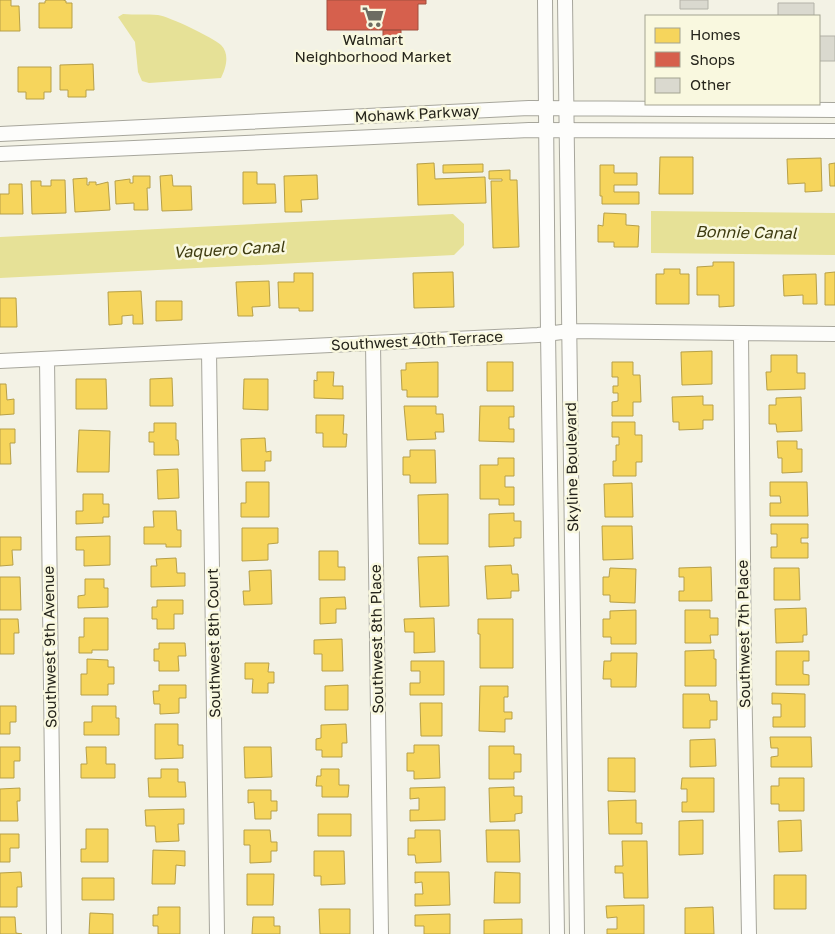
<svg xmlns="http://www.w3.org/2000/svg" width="835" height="934" font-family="'Golos Text',sans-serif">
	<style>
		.water { fill: #e6e197 }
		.homes { fill: #f6d55c; stroke: #b7a048 }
		.shops { fill: #d6604d; stroke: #a14e3e }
		.building { fill: #dad9cf; stroke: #b3b2a8 }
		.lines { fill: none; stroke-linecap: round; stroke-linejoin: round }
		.minor-casing { stroke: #a7a69c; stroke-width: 16 }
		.minor { stroke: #fdfdfb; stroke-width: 14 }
		.labels { text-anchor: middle; stroke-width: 5; stroke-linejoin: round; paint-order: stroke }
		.poi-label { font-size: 15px; fill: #25241b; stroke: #f9f8df }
		.street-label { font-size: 15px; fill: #25241b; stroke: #f9f8df }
		.water-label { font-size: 16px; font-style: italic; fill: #3e3b10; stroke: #f9f8df }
	</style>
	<rect width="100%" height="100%" fill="#f3f2e5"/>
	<path class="water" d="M 123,14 C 134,15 147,14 158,15 C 168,16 214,38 221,45 C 230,54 226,68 221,78 L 149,83 L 142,81 L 138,72 L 135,42 L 118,17 Z
		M 651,211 L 835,213 L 835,255 L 651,253 Z
		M 453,214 L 464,224 L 464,245 L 454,255 L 0,278 L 0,237 Z"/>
	<path class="homes" d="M 0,0 L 11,0 L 11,6 L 19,6 L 20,31 L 0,31 Z
		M 47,0 L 63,0 L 66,1 L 66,3 L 72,3 L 72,28 L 39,28 L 39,3 L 45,3 L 45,1 Z
		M 93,64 L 94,90 L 86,90 L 86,97 L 68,97 L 68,90 L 60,90 L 60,65 Z
		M 18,67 L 51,67 L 51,92 L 44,92 L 44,99 L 26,99 L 26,92 L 18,92 Z
		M 660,157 L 693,157 L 693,194 L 659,194 Z
		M 821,158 L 822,191 L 805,192 L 805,183 L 788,184 L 787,159 Z
		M 434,163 L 435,179 L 485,177 L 486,203 L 418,205 L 417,164 Z
		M 835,163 L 835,186 L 830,186 L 829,164 Z
		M 483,164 L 483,172 L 443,173 L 443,165 Z
		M 600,165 L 614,165 L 614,173 L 637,173 L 637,185 L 614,185 L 614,192 L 639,192 L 639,204 L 602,204 L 602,196 L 600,196 Z
		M 510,170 L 510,180 L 517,180 L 519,247 L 493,248 L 491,181 L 502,181 L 502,179 L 489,179 L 489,171 Z
		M 243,172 L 257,172 L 257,184 L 275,184 L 276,203 L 243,204 Z
		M 172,175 L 173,186 L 191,186 L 192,210 L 162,211 L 160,176 Z
		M 317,175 L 318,199 L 301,200 L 302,212 L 285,212 L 284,176 Z
		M 133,176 L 150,176 L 150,188 L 147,188 L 148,210 L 134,210 L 134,203 L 116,204 L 115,181 L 130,179 L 130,183 L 133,183 Z
		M 87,178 L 87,185 L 89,185 L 89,182 L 96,182 L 96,185 L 108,182 L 110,210 L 75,212 L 73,179 Z
		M 51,180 L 65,180 L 66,213 L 32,214 L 31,181 L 41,181 L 41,186 L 51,186 Z
		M 9,184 L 22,184 L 23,214 L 0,214 L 0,194 L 9,194 Z
		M 604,213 L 626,214 L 626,225 L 639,226 L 638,247 L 614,247 L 614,242 L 598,242 L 598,225 L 603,226 Z
		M 713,262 L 734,262 L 734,306 L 719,307 L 719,295 L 697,295 L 697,267 L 713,266 Z
		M 664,269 L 680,269 L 680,274 L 689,274 L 689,304 L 656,304 L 656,274 L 664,274 Z
		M 453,272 L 454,307 L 414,308 L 413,273 Z
		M 835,272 L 835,305 L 825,305 L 825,273 Z
		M 294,273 L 313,273 L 313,311 L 299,311 L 299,308 L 279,308 L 278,282 L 294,282 Z
		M 816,274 L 817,304 L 803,304 L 803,295 L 784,296 L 783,275 Z
		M 269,281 L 270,306 L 252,307 L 253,316 L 238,316 L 236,282 Z
		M 141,291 L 143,324 L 133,324 L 133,315 L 122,316 L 122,324 L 109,325 L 108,292 Z
		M 0,298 L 16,298 L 17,327 L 0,327 Z
		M 156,301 L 182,301 L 182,320 L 156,321 Z
		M 712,351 L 712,384 L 682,385 L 681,352 Z
		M 771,355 L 797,355 L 797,373 L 805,373 L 805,389 L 767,390 L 766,372 L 771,372 Z
		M 438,362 L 438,397 L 407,397 L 407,390 L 402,390 L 401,370 L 406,370 L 406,363 Z
		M 487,362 L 513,362 L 513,391 L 487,391 Z
		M 612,362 L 633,362 L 633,375 L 640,375 L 641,402 L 633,402 L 633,416 L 612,416 L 612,402 L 618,401 L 618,393 L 613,393 L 613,386 L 618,386 L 618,377 L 612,377 Z
		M 317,372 L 334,372 L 333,386 L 343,386 L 343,399 L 314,398 L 314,380 L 317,381 Z
		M 172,378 L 173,406 L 150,406 L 150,379 Z
		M 76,379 L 106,379 L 107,409 L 76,409 Z
		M 244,379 L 268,379 L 268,410 L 243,409 Z
		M 0,384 L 6,384 L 7,400 L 14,399 L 14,414 L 0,415 Z
		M 703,396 L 703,405 L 713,405 L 713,420 L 703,420 L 703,429 L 679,430 L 679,422 L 673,422 L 672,397 Z
		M 801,397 L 802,431 L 777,432 L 776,424 L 769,424 L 769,405 L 776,405 L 776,398 Z
		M 404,406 L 436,406 L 436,414 L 443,414 L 444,432 L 435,432 L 436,439 L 407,440 Z
		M 480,406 L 514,406 L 514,417 L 509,417 L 509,429 L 514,429 L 514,442 L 479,441 Z
		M 316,415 L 344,415 L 343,434 L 347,434 L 346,447 L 323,447 L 323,433 L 316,433 Z
		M 612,422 L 635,422 L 635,435 L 642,435 L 642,462 L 636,462 L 636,476 L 613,476 L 613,461 L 616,461 L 616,445 L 619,445 L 619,437 L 612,437 Z
		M 154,423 L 176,423 L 176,440 L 178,440 L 179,455 L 154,455 L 154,442 L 149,442 L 149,432 L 154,432 Z
		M 0,429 L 15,429 L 15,443 L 10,443 L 11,464 L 0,464 Z
		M 79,430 L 110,431 L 109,472 L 77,472 Z
		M 265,438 L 266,452 L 271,451 L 271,461 L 265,461 L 265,471 L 242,471 L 241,439 Z
		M 777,441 L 797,441 L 797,449 L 802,449 L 802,472 L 782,473 L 782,458 L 778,458 Z
		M 410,450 L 435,450 L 436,483 L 410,483 L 410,475 L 403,475 L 403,457 L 410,457 Z
		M 498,458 L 514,458 L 514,476 L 505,476 L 505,487 L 514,487 L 514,505 L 499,505 L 499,499 L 480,499 L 480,465 L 498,465 Z
		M 178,469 L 179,498 L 158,499 L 157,470 Z
		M 246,482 L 269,482 L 269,517 L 241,517 L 241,503 L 246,503 Z
		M 770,482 L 807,482 L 808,516 L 770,516 L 770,503 L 781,503 L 780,496 L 770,496 Z
		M 632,483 L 633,517 L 605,517 L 604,484 Z
		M 83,494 L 103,494 L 103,504 L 109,504 L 109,517 L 103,517 L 103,523 L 76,524 L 76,511 L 83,511 Z
		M 448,494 L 448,544 L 419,544 L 418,495 Z
		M 153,511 L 176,511 L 177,530 L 181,530 L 181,547 L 166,547 L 166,544 L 144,544 L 144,527 L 154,527 Z
		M 514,513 L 514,521 L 521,521 L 521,538 L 514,538 L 514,546 L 489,547 L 489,514 Z
		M 771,524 L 808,524 L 808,538 L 801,538 L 801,543 L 808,543 L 808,558 L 771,558 L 771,547 L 777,547 L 777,534 L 771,534 Z
		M 602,526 L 632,526 L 633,559 L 603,560 Z
		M 242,528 L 278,528 L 278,543 L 268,544 L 268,560 L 242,561 Z
		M 110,536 L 110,565 L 84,566 L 84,550 L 76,550 L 76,537 Z
		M 0,537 L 21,537 L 21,550 L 12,550 L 13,565 L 0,566 Z
		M 319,551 L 338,551 L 338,567 L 345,567 L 345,580 L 319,580 Z
		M 448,556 L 449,606 L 420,607 L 418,557 Z
		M 176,558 L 177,573 L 185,573 L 185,586 L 151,587 L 151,566 L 157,566 L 156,559 Z
		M 511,565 L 512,574 L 518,574 L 519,591 L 511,591 L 511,598 L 487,599 L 485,566 Z
		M 711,567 L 712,601 L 679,601 L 679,591 L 684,591 L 684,577 L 679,577 L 679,568 Z
		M 610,568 L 636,569 L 635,603 L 610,602 L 610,595 L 603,595 L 603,577 L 609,577 Z
		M 774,568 L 799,568 L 800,600 L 774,600 Z
		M 271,570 L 272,604 L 244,605 L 243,591 L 250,591 L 249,571 Z
		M 0,577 L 20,577 L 21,610 L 0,610 Z
		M 85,579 L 104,579 L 104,588 L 108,588 L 108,607 L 78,608 L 78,596 L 85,595 Z
		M 345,597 L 346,609 L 336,609 L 336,623 L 320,624 L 320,598 Z
		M 157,600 L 183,600 L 183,614 L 174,614 L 174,629 L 157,629 L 157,619 L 152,619 L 152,607 L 157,607 Z
		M 806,608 L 807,635 L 803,635 L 803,642 L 776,643 L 775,609 Z
		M 636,610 L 636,644 L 611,644 L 611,637 L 603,637 L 603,619 L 610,619 L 610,611 Z
		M 685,610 L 710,610 L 710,618 L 718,618 L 718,635 L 710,635 L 711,643 L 685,643 Z
		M 84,618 L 108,618 L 108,650 L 92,650 L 92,653 L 79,653 L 79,637 L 84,637 Z
		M 434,618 L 435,652 L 414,653 L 414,632 L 405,632 L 404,619 Z
		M 0,619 L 18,619 L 19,633 L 14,633 L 14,654 L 0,654 Z
		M 478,619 L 513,619 L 513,668 L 480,668 L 480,634 L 478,634 Z
		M 342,639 L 343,671 L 322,671 L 322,654 L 314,654 L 314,640 Z
		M 159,643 L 185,643 L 186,656 L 178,656 L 179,671 L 159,671 L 159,661 L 154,661 L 154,649 L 159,649 Z
		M 714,650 L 714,659 L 716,659 L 716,686 L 685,686 L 685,651 Z
		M 776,651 L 809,651 L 809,661 L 803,661 L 803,674 L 809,675 L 809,685 L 776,685 Z
		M 611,653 L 637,653 L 636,687 L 611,687 L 611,679 L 603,679 L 604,661 L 611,661 Z
		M 87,659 L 108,660 L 108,667 L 114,667 L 114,684 L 108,684 L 108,695 L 81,695 L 81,674 L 87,674 Z
		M 411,661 L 444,661 L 444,695 L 410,695 L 410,683 L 420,683 L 420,671 L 411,671 Z
		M 245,663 L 269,663 L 268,672 L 274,672 L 274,683 L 268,683 L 268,693 L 252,693 L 253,679 L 245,679 Z
		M 159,685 L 186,685 L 186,698 L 179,698 L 179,713 L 160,714 L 160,704 L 154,704 L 153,691 L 159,691 Z
		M 348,685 L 348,710 L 325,710 L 325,686 Z
		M 480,686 L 508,686 L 508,697 L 504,697 L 504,712 L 512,712 L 512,719 L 505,719 L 505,732 L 479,731 Z
		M 772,693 L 805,694 L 805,727 L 773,727 L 773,717 L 781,717 L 781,704 L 772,704 Z
		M 683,694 L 709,694 L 710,701 L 717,701 L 717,720 L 710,720 L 710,728 L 683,728 Z
		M 420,703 L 442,703 L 442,736 L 421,736 Z
		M 0,706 L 16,706 L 16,722 L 10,722 L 10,734 L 0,734 Z
		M 92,706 L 116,706 L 116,718 L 119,718 L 119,735 L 84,735 L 84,722 L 92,722 Z
		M 155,724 L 178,724 L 178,745 L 183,745 L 183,758 L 155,759 Z
		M 346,724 L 347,743 L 342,743 L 342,757 L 322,757 L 322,750 L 316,750 L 316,739 L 321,738 L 321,725 Z
		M 770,737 L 811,737 L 812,767 L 771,767 L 771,757 L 778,756 L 778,748 L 771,748 Z
		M 715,739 L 716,766 L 690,767 L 690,740 Z
		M 414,745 L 439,745 L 440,778 L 414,779 L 414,771 L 407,771 L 407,753 L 414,753 Z
		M 489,746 L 514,746 L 514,754 L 521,754 L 521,772 L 514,772 L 514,779 L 489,779 Z
		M 0,747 L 20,747 L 20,761 L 14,761 L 14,778 L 0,778 Z
		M 86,747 L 106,747 L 106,764 L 115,764 L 115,778 L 81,778 L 81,764 L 87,764 Z
		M 244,747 L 271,747 L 272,777 L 245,778 Z
		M 608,758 L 635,758 L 635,792 L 608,791 Z
		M 161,769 L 178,769 L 178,782 L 185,782 L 186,797 L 149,797 L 148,778 L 161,778 Z
		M 321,769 L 339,769 L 339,785 L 349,785 L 348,797 L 322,797 L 322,786 L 316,786 L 317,776 L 321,776 Z
		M 682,778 L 714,778 L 714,812 L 682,812 L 682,802 L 687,802 L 687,789 L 681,789 Z
		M 779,778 L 804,778 L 804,811 L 779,811 L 779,804 L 771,804 L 771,786 L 779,786 Z
		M 445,787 L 445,820 L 410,821 L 410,810 L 419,810 L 419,798 L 410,799 L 410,788 Z
		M 514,787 L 514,796 L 522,796 L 522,813 L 515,814 L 515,821 L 490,822 L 489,788 Z
		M 20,788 L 20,801 L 17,801 L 18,821 L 0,821 L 0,789 Z
		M 248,790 L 271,790 L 271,801 L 277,801 L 277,811 L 271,811 L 271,819 L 255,819 L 254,802 L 248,803 Z
		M 636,800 L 636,823 L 642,823 L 642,834 L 609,834 L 608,801 Z
		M 184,809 L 184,824 L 178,824 L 179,841 L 156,842 L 155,826 L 146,826 L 145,810 Z
		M 318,814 L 351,814 L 351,836 L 318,836 Z
		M 703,820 L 703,854 L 679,855 L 679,821 Z
		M 801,820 L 802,851 L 779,852 L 778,821 Z
		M 86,829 L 108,829 L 108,862 L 81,862 L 81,849 L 86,849 Z
		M 244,830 L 270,830 L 271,842 L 277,842 L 277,851 L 271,851 L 271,862 L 250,863 L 250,845 L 244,845 Z
		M 415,830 L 440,830 L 441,862 L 416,863 L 415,855 L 408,855 L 408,838 L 415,838 Z
		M 486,830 L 519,830 L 520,862 L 487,862 Z
		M 0,834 L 19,834 L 19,848 L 10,848 L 10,862 L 0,862 Z
		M 622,841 L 647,841 L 648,898 L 624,898 L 623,873 L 615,873 L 615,866 L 623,866 Z
		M 153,850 L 185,851 L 185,866 L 176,865 L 175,884 L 152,884 Z
		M 314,851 L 344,851 L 345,884 L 321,885 L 321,876 L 314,876 Z
		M 21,872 L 22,887 L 17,887 L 17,907 L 0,907 L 0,873 Z
		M 415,872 L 449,872 L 450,905 L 415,906 L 415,894 L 423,894 L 422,882 L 415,883 Z
		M 495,872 L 520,873 L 520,903 L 494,903 Z
		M 247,874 L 274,874 L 273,905 L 247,905 Z
		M 774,875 L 806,875 L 806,909 L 774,909 Z
		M 82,878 L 114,878 L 114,900 L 82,900 Z
		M 644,905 L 644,934 L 607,934 L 607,929 L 617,929 L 617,917 L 607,918 L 606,906 Z
		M 158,907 L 180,907 L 180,934 L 158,934 L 158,926 L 153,926 L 153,915 L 158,915 Z
		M 713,907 L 714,934 L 685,934 L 685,908 Z
		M 319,909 L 350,909 L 350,934 L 320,934 Z
		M 90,913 L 113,914 L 113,934 L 89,934 Z
		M 450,914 L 450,934 L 424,934 L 424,926 L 415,926 L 415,915 Z
		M 0,917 L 15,917 L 16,933 L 22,934 L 0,934 Z
		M 253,917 L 274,917 L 274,926 L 280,926 L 280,934 L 252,934 Z
		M 522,919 L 522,934 L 484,934 L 484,920 Z"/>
	<path class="shops" d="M 327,0 L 426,0 L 426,4 L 418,4 L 418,30 L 327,30 Z
		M 383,30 L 401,30 L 401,42 L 383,42 Z"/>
	<path class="building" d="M 680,0 L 708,0 L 708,9 L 680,9 Z
		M 778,3 L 814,3 L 814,16 L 778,16 Z
		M 819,36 L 835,36 L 835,61 L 819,61 Z"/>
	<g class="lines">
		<g class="minor-casing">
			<path id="minor" d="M 545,0 L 548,333 L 557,934
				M 565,0 L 577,934
				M 0,134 L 529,108 L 835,110
				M 0,154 L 529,130 L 835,131
				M 741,334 L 744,670 L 749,934
				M 373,343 L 381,934
				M 209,351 L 217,934
				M 47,359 L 54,934
				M 0,361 L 538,335 L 570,331 L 835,334"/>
		</g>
		<use href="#minor" class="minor"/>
	</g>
	<defs>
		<g id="supermarket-bare" transform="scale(1.725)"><path d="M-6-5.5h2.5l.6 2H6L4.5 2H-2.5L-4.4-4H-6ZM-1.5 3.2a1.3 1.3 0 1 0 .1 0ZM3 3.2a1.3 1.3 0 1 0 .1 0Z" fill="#6d6c62" stroke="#f9f8df" stroke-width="2.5" paint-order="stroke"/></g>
	</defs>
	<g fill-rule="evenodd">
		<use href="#supermarket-bare" x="373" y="17"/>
	</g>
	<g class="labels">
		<g class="poi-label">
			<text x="373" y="45">Walmart<tspan x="373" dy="17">Neighborhood Market</tspan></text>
		</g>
		<g class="street-label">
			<text transform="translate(417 114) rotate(-3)" y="5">Mohawk Parkway</text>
			<text transform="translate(417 341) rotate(-3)" y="5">Southwest 40th Terrace</text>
			<text transform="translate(572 467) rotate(-91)" y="5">Skyline Boulevard</text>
			<text transform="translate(744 634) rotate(-91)" y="5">Southwest 7th Place</text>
			<text transform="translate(377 639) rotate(-91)" y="5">Southwest 8th Place</text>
			<text transform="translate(214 643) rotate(-91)" y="5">Southwest 8th Court</text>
			<text transform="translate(50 647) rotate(-91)" y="5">Southwest 9th Avenue</text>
		</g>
		<g class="water-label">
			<text transform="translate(746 232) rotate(1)" y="6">Bonnie Canal</text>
			<text transform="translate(229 249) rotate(-3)" y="6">Vaquero Canal</text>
		</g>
	</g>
	<rect x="645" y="15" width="175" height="90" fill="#f9f8df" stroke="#a4a391"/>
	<rect x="655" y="28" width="25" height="15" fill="#f6d55c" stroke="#a4a391"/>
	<text x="690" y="40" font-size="15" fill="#25241b">Homes</text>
	<rect x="655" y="52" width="25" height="15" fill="#d6604d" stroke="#a4a391"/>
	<text x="690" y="65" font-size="15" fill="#25241b">Shops</text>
	<rect x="655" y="78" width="25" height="15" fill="#dad9cf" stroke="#a4a391"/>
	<text x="690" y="90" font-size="15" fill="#25241b">Other</text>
</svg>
